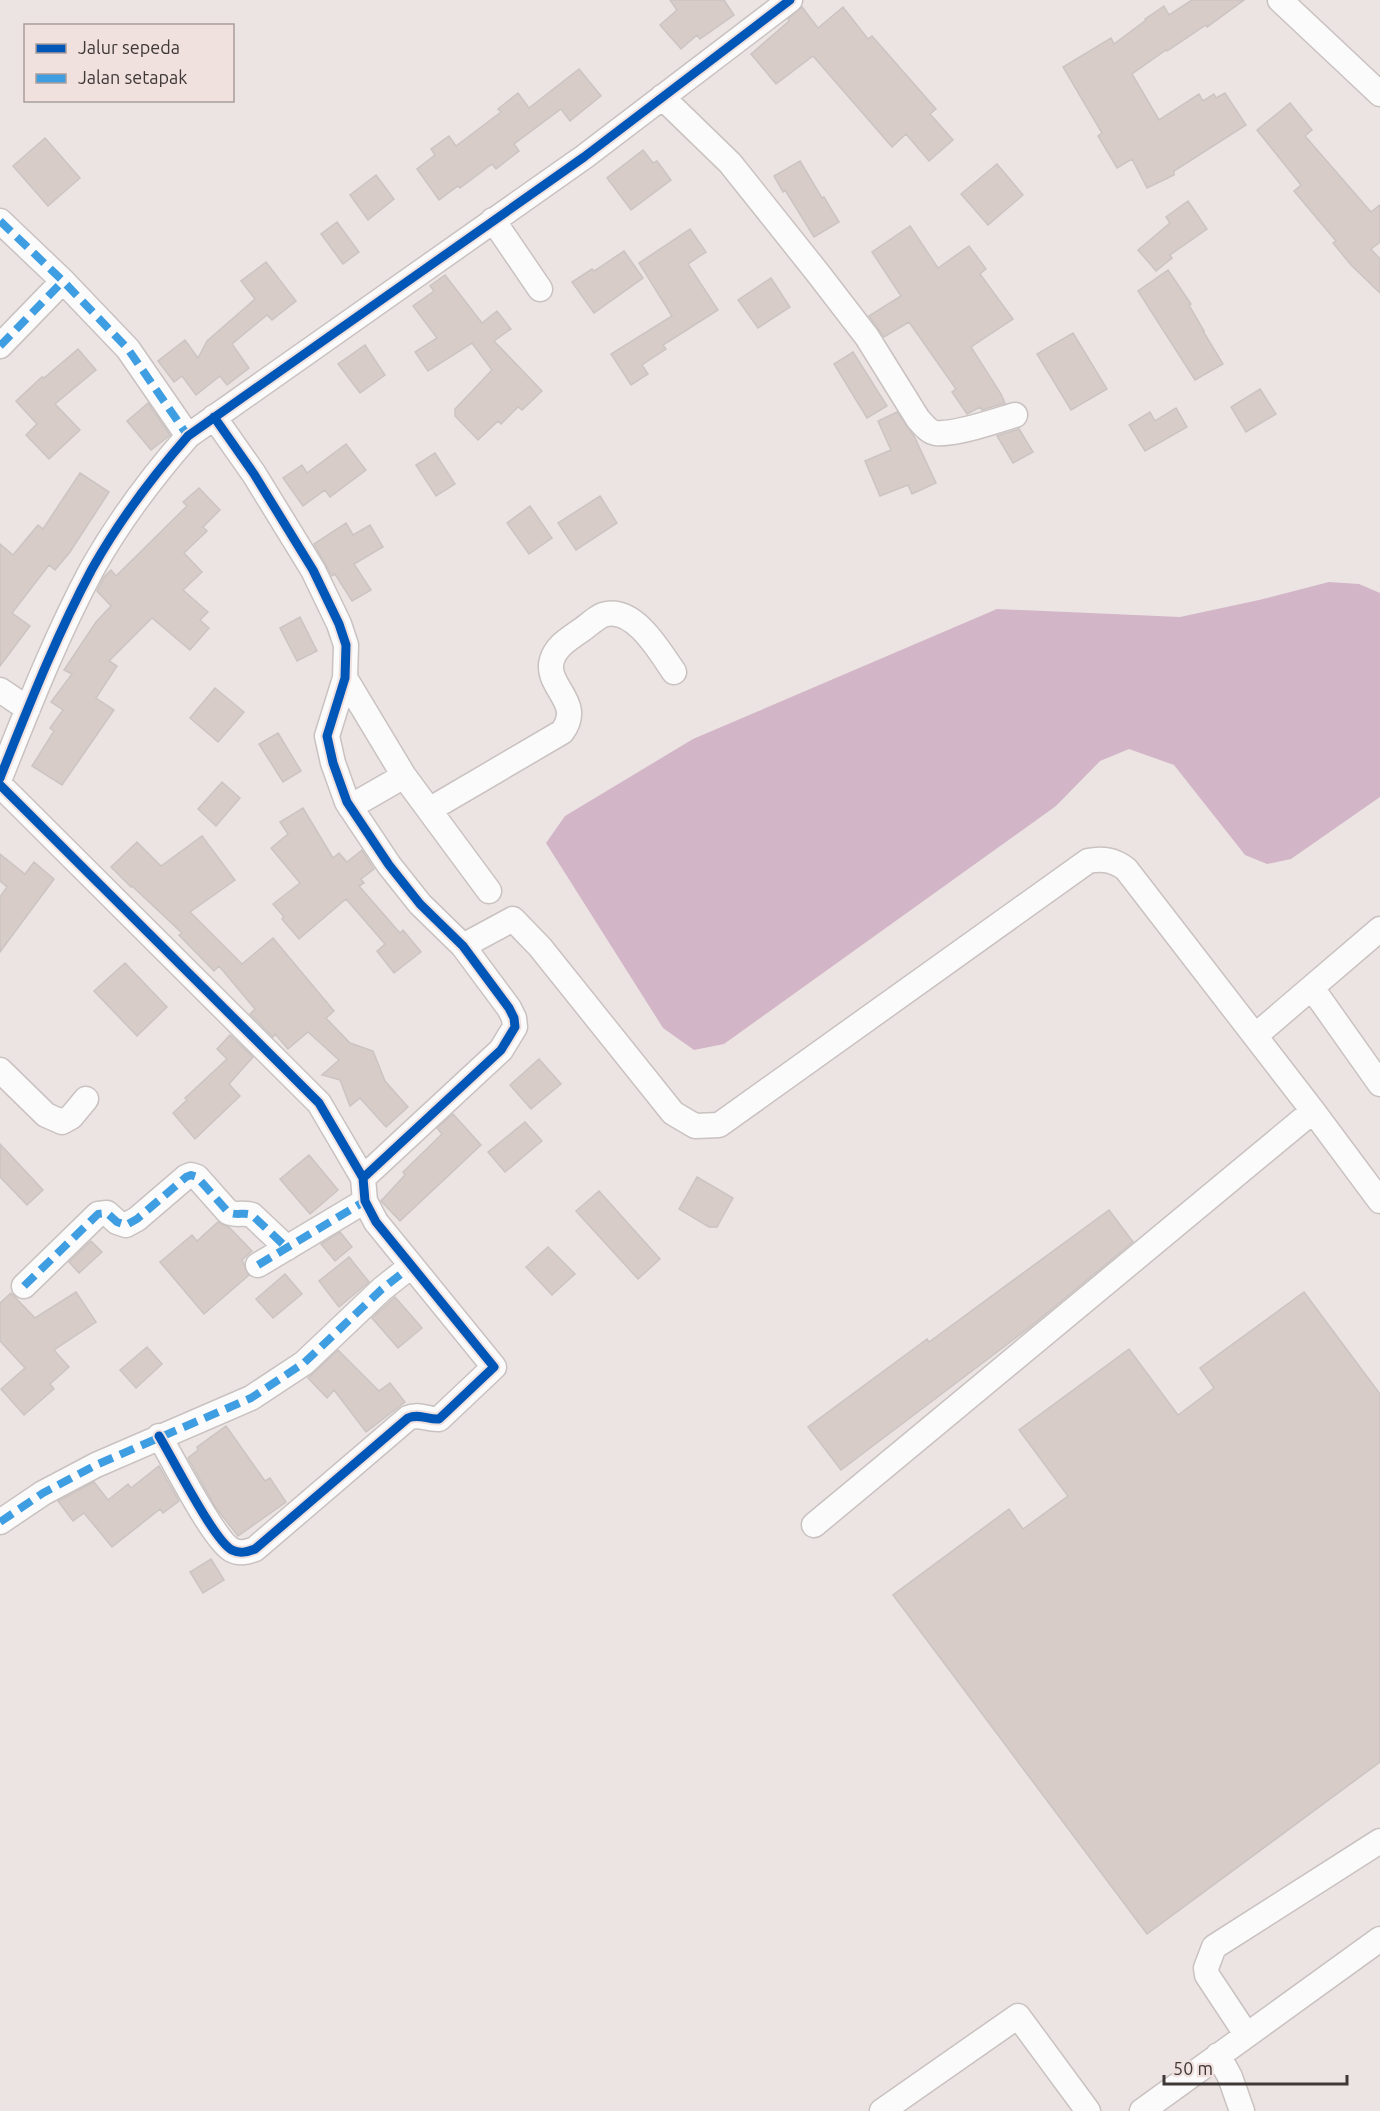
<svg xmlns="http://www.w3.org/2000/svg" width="1380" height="2111" font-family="Ubuntu,sans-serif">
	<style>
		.water { fill: #d2b5c6 }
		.building { fill: #d8ccc8; stroke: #cac4c2; stroke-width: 1.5 }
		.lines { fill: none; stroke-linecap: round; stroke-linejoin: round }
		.minor-casing { stroke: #c9c2c1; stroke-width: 27 }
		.minor { stroke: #fcfbfb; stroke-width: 24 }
		.quiet { stroke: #3f9ee2; stroke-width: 8; stroke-dasharray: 15 8; stroke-linecap: butt }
		.cycleway-casing { stroke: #f0e1df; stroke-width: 13 }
		.cycleway { stroke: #0057b8; stroke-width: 9 }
	</style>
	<rect width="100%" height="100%" fill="#ece4e3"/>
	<path class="water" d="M 1329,582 L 1359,584 L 1380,593 L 1380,797 L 1291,859 L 1267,864 L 1245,855 L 1174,765 L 1129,749 L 1100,761 L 1056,806 L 724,1044 L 694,1050 L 663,1028 L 546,843 L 565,816 L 693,739 L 997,609 L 1180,617 L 1259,600 Z"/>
	<path class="building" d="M 670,0 L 724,0 L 734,15 L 700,39 L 697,35 L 681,49 L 660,25 L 677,10 Z
		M 1192,0 L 1244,0 L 1207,27 L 1206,25 L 1167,51 L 1166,50 L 1132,74 L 1159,120 L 1199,94 L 1203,101 L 1214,94 L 1216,98 L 1225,93 L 1246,125 L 1174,171 L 1174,175 L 1147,188 L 1132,159 L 1117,168 L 1098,136 L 1102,133 L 1063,67 L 1111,38 L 1114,44 L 1146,20 L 1145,19 L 1164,6 L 1169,15 Z
		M 802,7 L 818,28 L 843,7 L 868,39 L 872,36 L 936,109 L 930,114 L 953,140 L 929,161 L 906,134 L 892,147 L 813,56 L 776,84 L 751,54 L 789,21 L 788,19 Z
		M 579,69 L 601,96 L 570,121 L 561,109 L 514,144 L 519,151 L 496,169 L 492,164 L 460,188 L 458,186 L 439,200 L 417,169 L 435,155 L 431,149 L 449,136 L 456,146 L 501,112 L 498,109 L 518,93 L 529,108 Z
		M 1290,103 L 1312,130 L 1305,136 L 1371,212 L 1380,205 L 1380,242 L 1371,249 L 1380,259 L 1380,293 L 1351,265 L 1333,243 L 1336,241 L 1294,191 L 1301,185 L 1257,130 Z
		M 45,138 L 80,178 L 48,206 L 13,166 Z
		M 643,150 L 653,163 L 657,161 L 671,180 L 631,210 L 607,178 Z
		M 800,161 L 822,198 L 824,197 L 839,222 L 814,237 L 785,190 L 783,192 L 774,176 Z
		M 997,164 L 1023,195 L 988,225 L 961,194 Z
		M 376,175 L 394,199 L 368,220 L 350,195 Z
		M 1188,201 L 1207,229 L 1170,255 L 1172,258 L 1156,271 L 1138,250 L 1170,223 L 1166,217 Z
		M 337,222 L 359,252 L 343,264 L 321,234 Z
		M 910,226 L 938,268 L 969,246 L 986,269 L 980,274 L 1013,319 L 971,347 L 1001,394 L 1005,403 L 982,410 L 980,407 L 967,414 L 952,392 L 956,389 L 909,322 L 884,337 L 869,316 L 901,296 L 872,252 Z
		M 690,229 L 706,252 L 688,264 L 718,310 L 663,345 L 666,349 L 642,365 L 648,374 L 631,385 L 611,354 L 672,316 L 639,263 Z
		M 624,251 L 643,278 L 594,313 L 572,282 L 592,269 L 594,271 Z
		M 266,262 L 296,301 L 272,320 L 267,315 L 232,344 L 249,368 L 227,385 L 220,376 L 196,395 L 182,376 L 174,382 L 158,361 L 185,340 L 198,358 L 207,341 L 255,299 L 241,281 Z
		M 1168,270 L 1191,304 L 1189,305 L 1204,331 L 1203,331 L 1223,364 L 1195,380 L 1138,291 Z
		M 445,275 L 482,323 L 497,311 L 511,329 L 494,341 L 542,391 L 522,410 L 518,407 L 501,424 L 498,421 L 478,440 L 455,416 L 455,409 L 492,370 L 472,343 L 428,371 L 415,352 L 437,338 L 413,306 L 434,291 L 430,286 Z
		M 771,278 L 790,307 L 758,328 L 738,300 Z
		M 1073,333 L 1107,389 L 1071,410 L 1037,354 Z
		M 365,345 L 385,375 L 360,393 L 338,364 Z
		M 78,349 L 96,370 L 55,404 L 80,430 L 49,459 L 26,435 L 37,424 L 16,401 L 42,377 L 44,378 Z
		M 853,352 L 887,406 L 867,418 L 834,364 Z
		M 1260,389 L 1276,414 L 1246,432 L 1231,407 Z
		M 148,403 L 170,435 L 151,450 L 127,421 Z
		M 1176,408 L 1187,427 L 1145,451 L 1129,425 L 1150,412 L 1155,421 Z
		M 897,412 L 914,436 L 936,483 L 912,494 L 908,485 L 880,496 L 865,461 L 891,450 L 878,421 Z
		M 1019,429 L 1033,452 L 1013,463 L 997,436 Z
		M 346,444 L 366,470 L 330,497 L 325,490 L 303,506 L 283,478 L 302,465 L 307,473 Z
		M 435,453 L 455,484 L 436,496 L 416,465 Z
		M 80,473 L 109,492 L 70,552 L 55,570 L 49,565 L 12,613 L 30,626 L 0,666 L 0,544 L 13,555 L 38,525 L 43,529 Z
		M 199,488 L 220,510 L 203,527 L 207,531 L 184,553 L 202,572 L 183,590 L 208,612 L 200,620 L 209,628 L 190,650 L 152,618 L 109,661 L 117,666 L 96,698 L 114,710 L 62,785 L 32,766 L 54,731 L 50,728 L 63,710 L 51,702 L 72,674 L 64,670 L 96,622 L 111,606 L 97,591 L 104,577 L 111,570 L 116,576 L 187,506 L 183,502 Z
		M 600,496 L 617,523 L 576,550 L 558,523 Z
		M 530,506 L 552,538 L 529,554 L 507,523 Z
		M 346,523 L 353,535 L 370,525 L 383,547 L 354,564 L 371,590 L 352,601 L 335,574 L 332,576 L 314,544 Z
		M 300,617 L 317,651 L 297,661 L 280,628 Z
		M 215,688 L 244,712 L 218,742 L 190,718 Z
		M 278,733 L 301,771 L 283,782 L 259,744 Z
		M 222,782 L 240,798 L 216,826 L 198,809 Z
		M 303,808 L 333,858 L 339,853 L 347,862 L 362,850 L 374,869 L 361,879 L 364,883 L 359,886 L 400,933 L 403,930 L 421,952 L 394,973 L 377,951 L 385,944 L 346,899 L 299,939 L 282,919 L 284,917 L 273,904 L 300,883 L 271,848 L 288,834 L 280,822 Z
		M 202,836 L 235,880 L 190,912 L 242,964 L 273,938 L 334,1011 L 326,1018 L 350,1043 L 373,1051 L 385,1081 L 408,1107 L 386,1127 L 360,1098 L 350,1106 L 340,1080 L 322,1075 L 339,1060 L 308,1032 L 288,1049 L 275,1034 L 273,1037 L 250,1014 L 255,1009 L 219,966 L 214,971 L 179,935 L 182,933 L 132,886 L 131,887 L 111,867 L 137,842 L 161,866 Z
		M 0,854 L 25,874 L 34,862 L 54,879 L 0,952 L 0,897 L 7,887 L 0,881 Z
		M 125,963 L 167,1007 L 137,1036 L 94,991 Z
		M 230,1035 L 253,1057 L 229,1084 L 240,1096 L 195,1139 L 173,1113 L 187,1100 L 185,1098 L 227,1059 L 217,1049 Z
		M 539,1059 L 561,1084 L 531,1109 L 510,1085 Z
		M 453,1114 L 481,1145 L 400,1221 L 381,1201 L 405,1175 L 403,1172 L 442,1134 L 437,1128 Z
		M 525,1122 L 542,1141 L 505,1172 L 488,1152 Z
		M 0,1144 L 43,1190 L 27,1205 L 0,1177 Z
		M 309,1155 L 338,1190 L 310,1214 L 280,1179 Z
		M 697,1177 L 733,1198 L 717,1227 L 709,1227 L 679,1209 Z
		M 599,1191 L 660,1259 L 638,1279 L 576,1211 Z
		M 1109,1210 L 1133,1242 L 1030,1327 L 841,1470 L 808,1427 L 927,1339 L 929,1342 Z
		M 218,1222 L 230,1228 L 252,1251 L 242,1260 L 249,1275 L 204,1314 L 160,1262 L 192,1235 L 197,1241 Z
		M 340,1232 L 352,1247 L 335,1261 L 321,1244 Z
		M 91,1241 L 102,1252 L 79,1273 L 69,1262 Z
		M 548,1247 L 575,1274 L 552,1295 L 526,1267 Z
		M 349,1257 L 369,1282 L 339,1307 L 319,1281 Z
		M 285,1274 L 302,1294 L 273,1318 L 256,1299 Z
		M 76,1292 L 96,1322 L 54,1350 L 69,1367 L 50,1384 L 54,1389 L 24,1415 L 1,1389 L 25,1368 L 0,1341 L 0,1303 L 11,1293 L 35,1318 Z
		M 1304,1292 L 1380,1394 L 1380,1762 L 1147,1934 L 893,1595 L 1009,1509 L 1023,1529 L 1068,1496 L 1019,1430 L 1129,1349 L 1178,1415 L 1214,1388 L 1200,1368 Z
		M 395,1297 L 422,1328 L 398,1348 L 372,1318 Z
		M 147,1347 L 162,1364 L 136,1388 L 120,1370 Z
		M 338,1350 L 379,1391 L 390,1383 L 405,1402 L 366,1432 L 334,1390 L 327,1398 L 308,1378 Z
		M 226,1426 L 265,1481 L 270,1478 L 286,1502 L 238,1536 L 216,1508 L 188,1458 L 198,1450 L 197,1447 Z
		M 159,1466 L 179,1501 L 163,1513 L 160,1509 L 112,1547 L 84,1513 L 73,1521 L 58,1501 L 94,1482 L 108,1500 L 128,1484 L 131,1488 Z
		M 211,1559 L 224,1580 L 203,1593 L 190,1572 Z"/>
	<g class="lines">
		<g class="minor-casing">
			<path id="minor" d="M 1280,0 L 1380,94
				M 662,97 L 730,163 L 817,272 L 867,337 L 918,419 C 923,424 928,432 936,433 C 956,435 995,421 1015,415
				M 493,220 L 540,289
				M 0,221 L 63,281 L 128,349 L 188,436
				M 0,346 L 63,281
				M 214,417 L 254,474 L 313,570 L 339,624 L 346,645 L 345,678 L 327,736 L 333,763 L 347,802 L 389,865 L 420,904 L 463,946 L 509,1008 L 514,1018 L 515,1027 L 501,1050 L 363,1178
				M 345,678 L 404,776 L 489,891
				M 0,690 L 28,709
				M 0,778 C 28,708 56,636 92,569 C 119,521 152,477 188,436 L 584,157 L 790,0
				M 0,785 L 319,1103 L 363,1178 L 365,1201 L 376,1222 L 494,1367 L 439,1419 C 428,1420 419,1413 408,1418 L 255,1549 C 247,1552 240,1554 232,1550 C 214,1541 172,1457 159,1436
				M 350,807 L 404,776
				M 429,810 L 562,732 C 585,702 544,687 552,660 C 556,646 569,639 580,631 C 588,626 598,615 607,614 C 636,609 660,652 674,672
				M 463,946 L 513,919 L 540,947 L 673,1113 L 695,1126 L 719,1125 L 1088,861 C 1103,858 1114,860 1126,869 L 1313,1111 L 1380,1201
				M 1312,988 L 1380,1084
				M 1255,1036 L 1380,929
				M 0,1070 L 46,1115 L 62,1122 L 71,1117 L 86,1099
				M 258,1265 L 365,1201
				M 24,1286 L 98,1214 L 107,1213 L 117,1222 L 126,1225 L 137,1219 L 186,1177 L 191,1175 L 197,1177 L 228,1212 C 236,1216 244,1212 252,1215 L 287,1248
				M 0,1522 L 43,1493 L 96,1465 L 251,1398 L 304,1363 L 382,1289 L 411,1266
				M 814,1525 L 1313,1111
				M 1246,2034 L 1207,1975 L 1206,1968 L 1214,1947 L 1380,1841
				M 1218,2055 L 1230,2077 L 1242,2111
				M 882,2111 L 1018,2016 L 1088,2111
				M 1142,2111 L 1380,1939"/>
		</g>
		<use href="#minor" class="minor"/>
		<path class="quiet" d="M 0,221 L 63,281 L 128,349 L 188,436
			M 0,346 L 63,281
			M 258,1265 L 365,1201
			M 24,1286 L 98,1214 L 107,1213 L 117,1222 L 126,1225 L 137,1219 L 186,1177 L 191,1175 L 197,1177 L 228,1212 C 236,1216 244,1212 252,1215 L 287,1248
			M 0,1522 L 43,1493 L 96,1465 L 251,1398 L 304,1363 L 382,1289 L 411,1266"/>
		<g class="cycleway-casing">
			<path id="cycleway" d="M 214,417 L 254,474 L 313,570 L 339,624 L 346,645 L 345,678 L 327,736 L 333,763 L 347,802 L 389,865 L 420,904 L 463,946 L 509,1008 L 514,1018 L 515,1027 L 501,1050 L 363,1178
				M 0,778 C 28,708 56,636 92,569 C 119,521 152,477 188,436 L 584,157 L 790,0
				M 0,785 L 319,1103 L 363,1178 L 365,1201 L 376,1222 L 494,1367 L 439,1419 C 428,1420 419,1413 408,1418 L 255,1549 C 247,1552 240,1554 232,1550 C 214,1541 172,1457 159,1436"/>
		</g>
		<use href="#cycleway" class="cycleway"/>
	</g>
	<rect x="24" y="24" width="210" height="78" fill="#f0e1df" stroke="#a99d9c" stroke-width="1.5"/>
	<rect x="36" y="44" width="30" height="9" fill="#0057b8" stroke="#a99d9c" stroke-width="1.5"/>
	<text x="78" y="54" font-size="18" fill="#3e3837">Jalur sepeda</text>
	<rect x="36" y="74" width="30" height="9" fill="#3f9ee2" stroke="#a99d9c" stroke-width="1.5"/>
	<text x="78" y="84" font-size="18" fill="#3e3837">Jalan setapak</text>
	<path d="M1164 2075v9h183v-9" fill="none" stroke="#3e3837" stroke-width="3"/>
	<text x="1173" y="2075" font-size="18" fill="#3e3837" stroke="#f0e1df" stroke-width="4.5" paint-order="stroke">50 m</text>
</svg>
